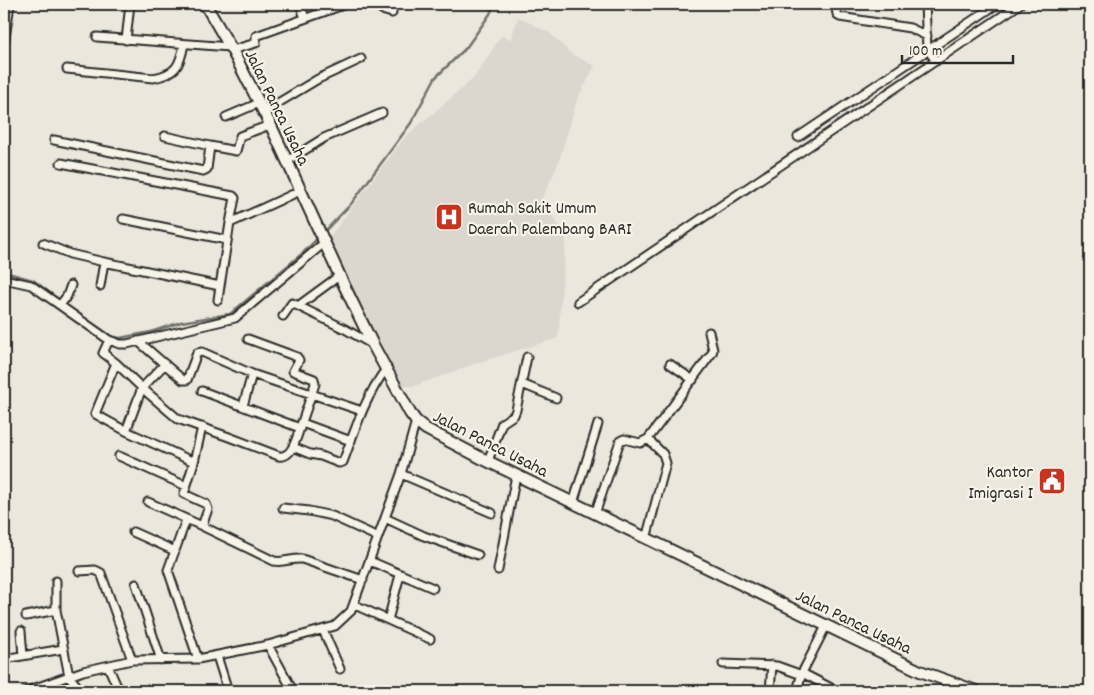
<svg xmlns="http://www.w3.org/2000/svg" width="1094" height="695" font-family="Dekko,sans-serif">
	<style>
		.built { fill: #dbd7ce }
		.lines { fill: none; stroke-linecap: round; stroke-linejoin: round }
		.stream { stroke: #72716c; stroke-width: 2.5 }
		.street-casing { stroke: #2b2b2b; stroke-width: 11 }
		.secondary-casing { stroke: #2b2b2b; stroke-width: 14 }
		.street { stroke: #f7f3e8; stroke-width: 7 }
		.secondary { stroke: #f7f3e8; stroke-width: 10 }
		.labels { text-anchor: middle; stroke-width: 4.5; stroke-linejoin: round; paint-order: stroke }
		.street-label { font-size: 18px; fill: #2b2b2b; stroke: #f7f3e8 }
		.poi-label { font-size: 18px; fill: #2b2b2b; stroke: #f7f3e8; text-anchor: start }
	</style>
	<rect width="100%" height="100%" fill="#ebe7dd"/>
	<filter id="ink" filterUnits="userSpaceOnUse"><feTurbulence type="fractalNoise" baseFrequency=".02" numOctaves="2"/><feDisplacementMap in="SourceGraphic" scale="10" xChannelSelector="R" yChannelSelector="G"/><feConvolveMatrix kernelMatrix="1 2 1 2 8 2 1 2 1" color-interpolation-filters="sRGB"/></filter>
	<g filter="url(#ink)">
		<path class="built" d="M 518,17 L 550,33 L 571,54 L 595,66 L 577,100 L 558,164 L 542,199 L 566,236 L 558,338 L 480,362 L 414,386 L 399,386 L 329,238 L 404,138 L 474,78 L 501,36 L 511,39 Z"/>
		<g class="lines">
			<path class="stream" d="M 323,233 L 351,204 L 411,123 L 435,78 L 466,48 L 490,14 L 494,4
				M 4,272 L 33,280 L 67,306 L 111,336 L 120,338 L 151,332 L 181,322 L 230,314 L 304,252 L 319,237"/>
			<g class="street-casing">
				<path id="street" d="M 300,4 L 305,18
					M 374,4 L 385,11 L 392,13
					M 835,4 L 837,14 L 840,17 L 910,28 L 927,36
					M 925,4 L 927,49 L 936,61
					M 97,37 L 230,47
					M 126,40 L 130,4
					M 4,45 L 10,4
					M 232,50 L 256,43 L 256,36 L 346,4
					M 67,69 L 153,78 C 176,74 180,66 184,44
					M 263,112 L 318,79 L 361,59
					M 226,117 L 259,103
					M 165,136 L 210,146
					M 798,137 L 997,4
					M 54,140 L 203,171 L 207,169 L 210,146 L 236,151 L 240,136 L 270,125
					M 287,161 L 324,138 L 382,113
					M 61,163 L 233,196 L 235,198 L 230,223
					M 123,219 L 227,240
					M 43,243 L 70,254 L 104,262
					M 4,279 L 31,285 L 109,340 L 120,344 L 127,344 L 235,318 L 324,243
					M 100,286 L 104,262 L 220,286 L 230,223 L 300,191
					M 218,300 L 220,286
					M 578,302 L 1020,4
					M 60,305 L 67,296 L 71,285
					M 298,306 L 339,276
					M 283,316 L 292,303 L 345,329 L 373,345
					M 109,340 L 103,353 L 116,363 L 95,414 L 126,431
					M 138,341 L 183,380 L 187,380 L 197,353 L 202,352 L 252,374 L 362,411
					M 116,363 L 142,388 L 165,364
					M 670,364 L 693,380
					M 522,384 L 556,398
					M 202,391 L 300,428 L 315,384 L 314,379 L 293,371 L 299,360 L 297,357 L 248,339
					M 243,406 L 252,374
					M 302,423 L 351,441
					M 300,428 C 296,439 292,458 279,456 L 229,437 L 178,419 L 142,388 L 126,431 L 194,462 L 184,494 L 206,504 L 208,509 L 202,526 L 274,561 C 284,563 292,558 302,559 L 363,580
					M 293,447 L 310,454 L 321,456 L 339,463 L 343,462 C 355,430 365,397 386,369
					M 119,456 L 186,486
					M 488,461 L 502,423 L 514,415 L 516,410 L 527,357
					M 194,462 L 202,427
					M 401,474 L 492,513
					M 148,502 L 202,526
					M 573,503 L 598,424
					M 283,508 L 309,511 L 332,516 L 378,537
					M 595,514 L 620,441 L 624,439 L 640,443 L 648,439
					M 385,518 L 424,536 L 478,555
					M 186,520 L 168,570 L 198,659
					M 133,532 L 175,551
					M 646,539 L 666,463 L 663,454 L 648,439 L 712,353 L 713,350 L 709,332
					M 370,561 L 433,588
					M 498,570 L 516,475
					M 79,571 L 95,570 L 101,573 L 132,660
					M 56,581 L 56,610 L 69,676 L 81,691
					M 136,584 L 161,660
					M 355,605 L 430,639
					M 26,616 L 56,610
					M 388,620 L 400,575
					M 323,630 L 340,669
					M 21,631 L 23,656
					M 217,656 L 228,691
					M 4,659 L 63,649
					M 723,664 L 777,666 L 802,675
					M 108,666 L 119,691
					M 802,673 L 837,691
					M 27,691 L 83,671 L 132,660 L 198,659 L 268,645
					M 293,691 L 268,645 L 335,626 L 351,611 L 401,474 L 416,421
					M 770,691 L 772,665
					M 797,691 L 802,673 L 826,626"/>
			</g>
			<g class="secondary-casing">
				<path id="secondary" d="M 205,4 L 232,50 L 272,128 L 343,283 L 373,345 L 410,413 L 416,421 L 426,429 L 483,459 L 920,671 L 976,691"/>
			</g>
			<use href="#street" class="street"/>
			<use href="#secondary" class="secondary"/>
		</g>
	</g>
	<defs>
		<g id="hospital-square" transform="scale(1.4375)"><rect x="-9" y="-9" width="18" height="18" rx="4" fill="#c8321e" stroke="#f7f3e8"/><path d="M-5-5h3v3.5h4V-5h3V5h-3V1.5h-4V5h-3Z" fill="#fff"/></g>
		<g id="civic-square" transform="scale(1.4375)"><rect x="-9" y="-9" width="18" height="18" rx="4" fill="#c8321e" stroke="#f7f3e8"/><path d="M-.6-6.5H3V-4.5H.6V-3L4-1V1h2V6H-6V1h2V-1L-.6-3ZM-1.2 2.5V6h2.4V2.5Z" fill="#fff"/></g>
	</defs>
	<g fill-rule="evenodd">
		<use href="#hospital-square" x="449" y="217"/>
		<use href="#civic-square" x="1052" y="481"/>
	</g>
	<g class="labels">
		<g class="street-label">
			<text transform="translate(278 107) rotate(64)" y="6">Jalan Panca Usaha</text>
			<text transform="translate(491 443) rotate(27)" y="6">Jalan Panca Usaha</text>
			<text transform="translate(854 621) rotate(26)" y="6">Jalan Panca Usaha</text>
		</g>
		<g class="poi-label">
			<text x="468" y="213">Rumah Sakit Umum<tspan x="468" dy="21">Daerah Palembang BARI</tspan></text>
			<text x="1033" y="477" text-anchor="end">Kantor<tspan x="1033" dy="21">Imigrasi I</tspan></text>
		</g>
	</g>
	<rect width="1094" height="695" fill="none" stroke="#f7f3e8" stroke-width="20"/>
	<rect x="10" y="10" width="1074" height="675" fill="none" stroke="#2b2b2b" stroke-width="2" filter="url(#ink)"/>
	<path d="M902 55v8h111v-8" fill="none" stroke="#2b2b2b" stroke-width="2.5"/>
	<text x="909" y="55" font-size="15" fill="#2b2b2b" stroke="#f7f3e8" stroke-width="4" paint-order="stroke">100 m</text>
</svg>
